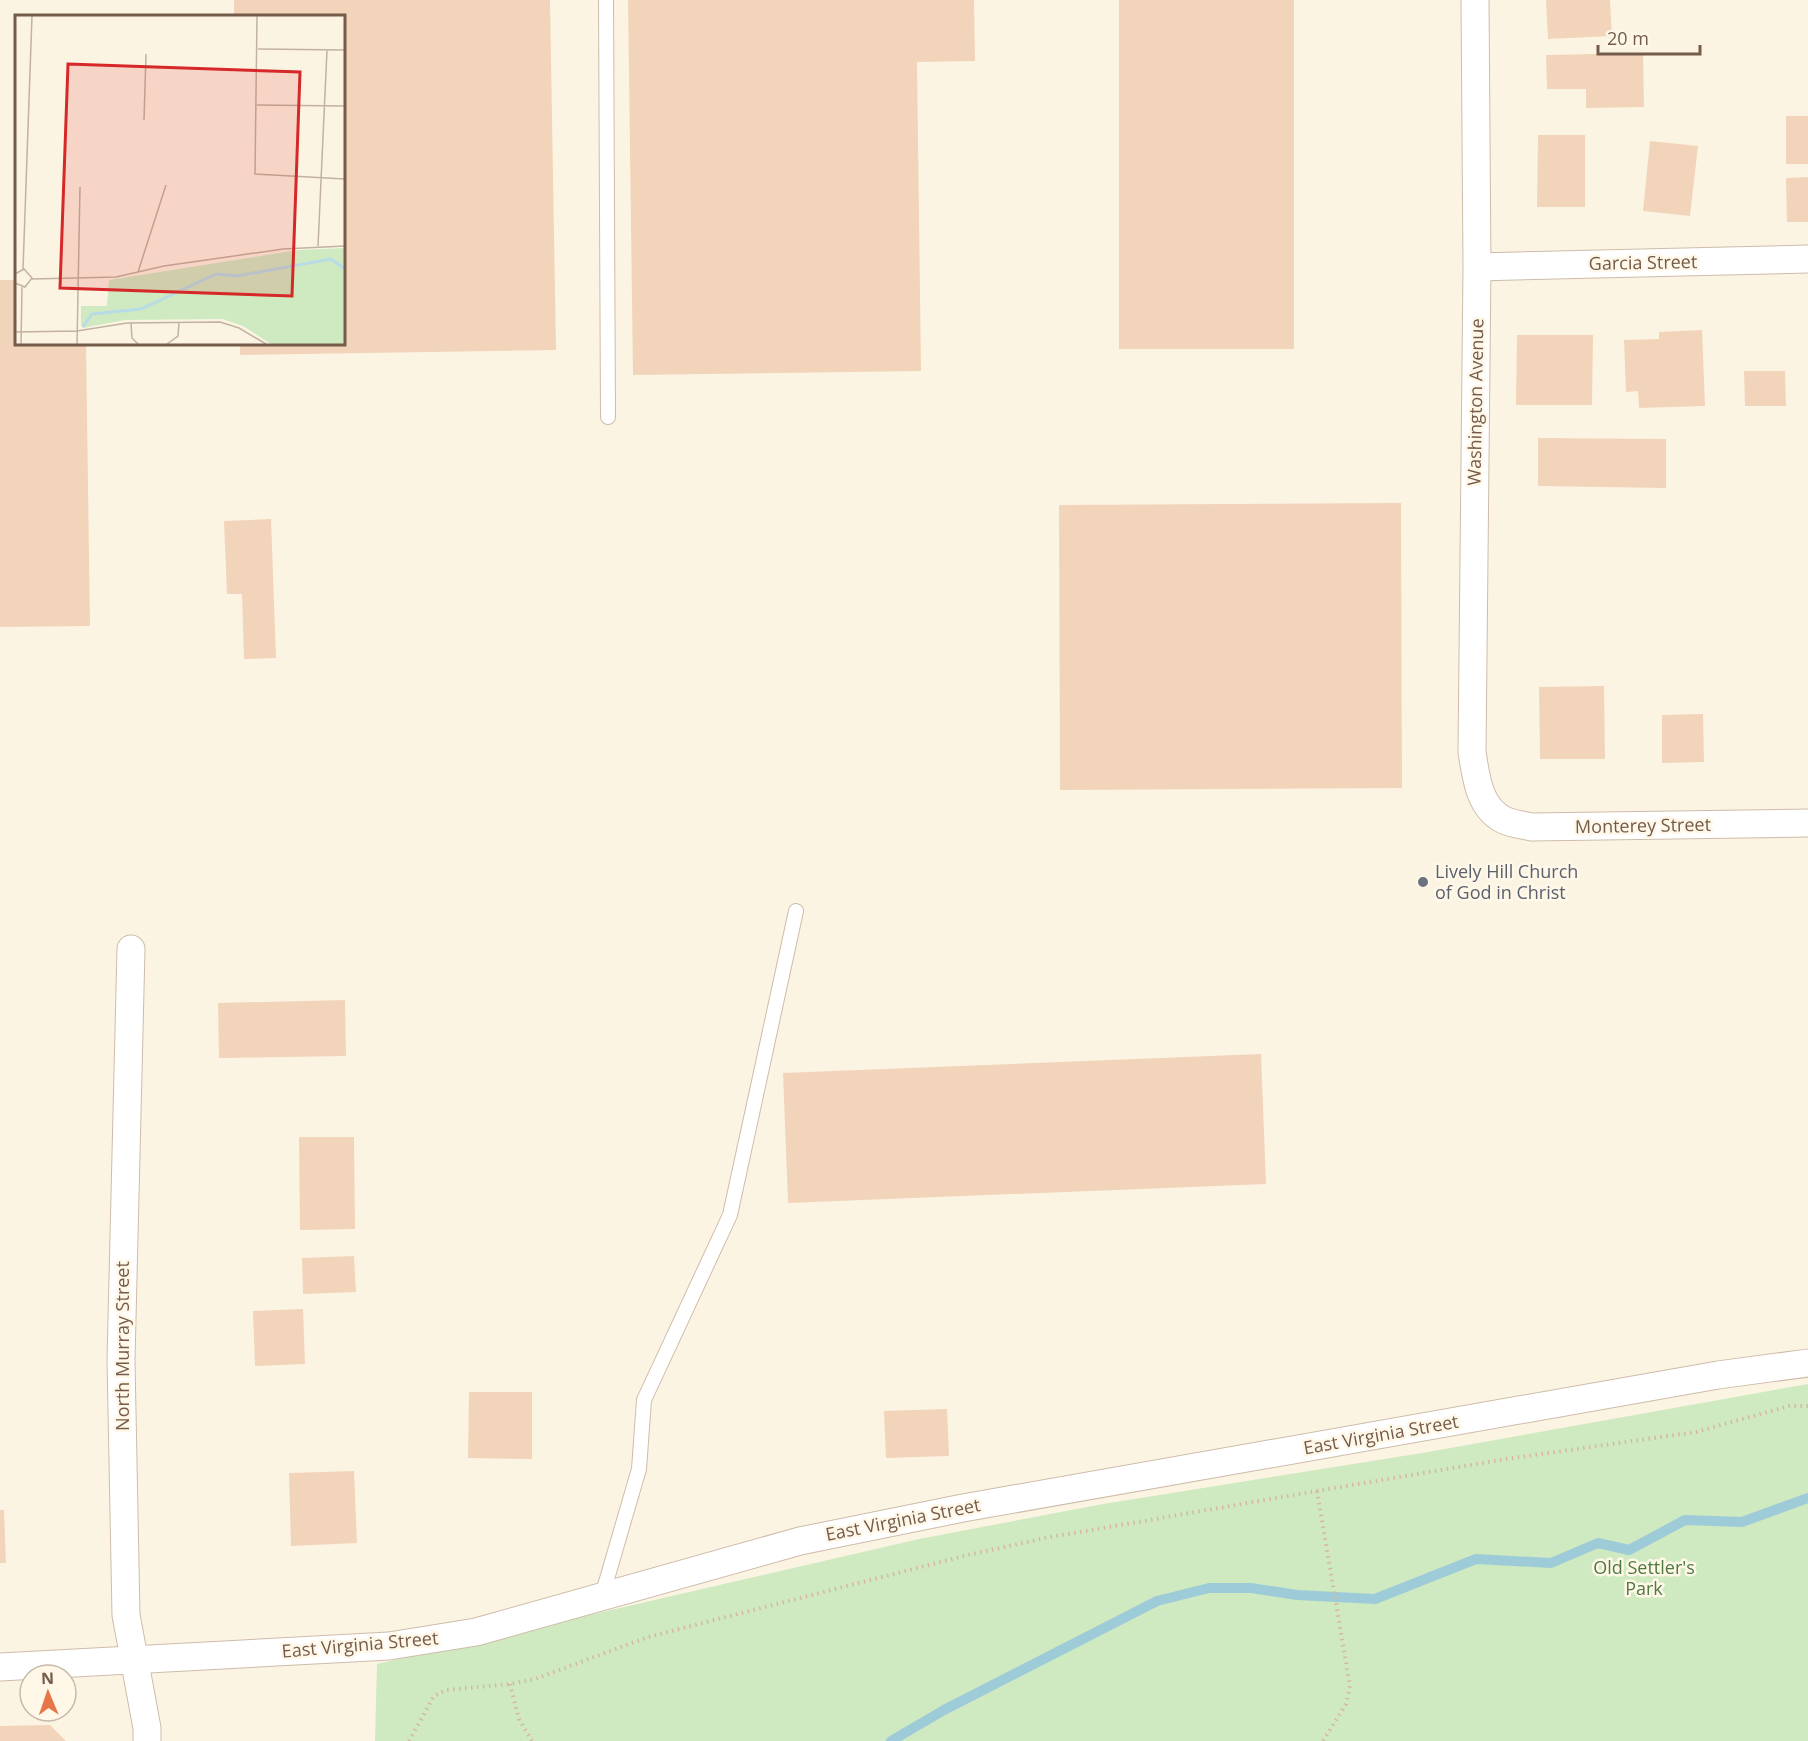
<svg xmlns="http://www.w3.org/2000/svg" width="1808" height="1741" font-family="'Open Sans',sans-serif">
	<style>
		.park { fill: #cfeac1 }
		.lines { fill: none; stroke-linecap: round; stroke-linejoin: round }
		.stream { stroke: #9ecbd8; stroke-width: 10 }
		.building { fill: #f2d4ba }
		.lane-casing { stroke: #cebcaa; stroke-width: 16 }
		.street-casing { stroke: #cebcaa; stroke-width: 29 }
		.path { stroke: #d7b79e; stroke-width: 4; stroke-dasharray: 1.5 4.5; stroke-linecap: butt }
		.lane { stroke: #fff; stroke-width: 14 }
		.street { stroke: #fff; stroke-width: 27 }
		.worship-dot { fill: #6b7280; stroke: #fff8e9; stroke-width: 2 }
		.labels { text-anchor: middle; stroke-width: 5; stroke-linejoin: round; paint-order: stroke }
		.street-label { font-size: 18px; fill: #755b49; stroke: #fff8e9 }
		.worship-label { font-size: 18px; fill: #5b616d; stroke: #fff8e9; text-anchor: start }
		.park-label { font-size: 18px; fill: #4e7a41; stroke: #fff8e9 }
		.inset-river { fill: none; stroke: #b7dce6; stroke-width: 3 }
		.inset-road { fill: none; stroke: #c2b2a0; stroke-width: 1.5 }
		.view { fill: #d62828; fill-opacity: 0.15; stroke: #d62828; stroke-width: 3 }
		.inset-edge { fill: none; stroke: #755b49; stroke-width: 3 }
	</style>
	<rect width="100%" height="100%" fill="#fcf4e3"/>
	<path class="park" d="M 1808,1384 L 1808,1741 L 375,1741 L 377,1664 L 919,1539 L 1103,1504 L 1422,1453 Z"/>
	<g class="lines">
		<path class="stream" d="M 891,1741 L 944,1710 L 1157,1601 L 1209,1588 L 1251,1588 L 1297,1595 L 1375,1599 L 1476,1559 L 1551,1563 L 1598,1543 L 1629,1550 L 1685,1520 L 1742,1522 L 1808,1498"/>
	</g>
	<path class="building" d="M 234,0 L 550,0 L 556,350 L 240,355 L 240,344 L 344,344 L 344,16 L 234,16 Z
		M 628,0 L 974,0 L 975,61 L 917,62 L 921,371 L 633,375 Z
		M 1119,0 L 1294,0 L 1294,349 L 1119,349 Z
		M 1546,0 L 1610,0 L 1612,36 L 1548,39 Z
		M 1643,53 L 1644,107 L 1586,108 L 1586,89 L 1547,89 L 1546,55 Z
		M 1786,116 L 1808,116 L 1808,164 L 1786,164 Z
		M 1538,135 L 1585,135 L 1585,207 L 1537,207 Z
		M 1650,141 L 1698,146 L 1690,216 L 1643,211 Z
		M 1808,177 L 1808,222 L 1787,222 L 1786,178 Z
		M 0,280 L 16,280 L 16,344 L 86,344 L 90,626 L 0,627 Z
		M 1702,330 L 1705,406 L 1639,408 L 1638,391 L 1626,392 L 1624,340 L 1659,339 L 1659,332 Z
		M 1517,335 L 1593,335 L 1592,405 L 1516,405 Z
		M 1744,371 L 1785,371 L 1786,406 L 1745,406 Z
		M 1538,438 L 1666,439 L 1666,488 L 1538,486 Z
		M 1401,503 L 1402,788 L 1060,790 L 1059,505 Z
		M 271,519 L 276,658 L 244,659 L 242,594 L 227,594 L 224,521 Z
		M 1604,686 L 1605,759 L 1540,759 L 1539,687 Z
		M 1703,714 L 1704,762 L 1662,763 L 1662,715 Z
		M 345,1000 L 346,1056 L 219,1058 L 218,1003 Z
		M 1261,1054 L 1266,1184 L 788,1203 L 783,1073 Z
		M 299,1137 L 354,1137 L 355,1229 L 300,1230 Z
		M 354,1256 L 356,1292 L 303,1294 L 302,1258 Z
		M 303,1309 L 305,1364 L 255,1366 L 253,1311 Z
		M 469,1392 L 532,1392 L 532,1459 L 468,1458 Z
		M 947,1409 L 949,1456 L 886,1458 L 884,1411 Z
		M 354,1471 L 357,1543 L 291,1546 L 289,1473 Z
		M 0,1510 L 4,1510 L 6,1563 L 0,1563 Z
		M 50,1725 L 66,1741 L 0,1741 L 0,1726 Z"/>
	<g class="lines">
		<g class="lane-casing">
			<path id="lane" d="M 606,0 L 608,417
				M 602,1596 L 639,1469 L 644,1400 L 730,1215 L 796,911"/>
		</g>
		<g class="street-casing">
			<path id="street" d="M 1475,0 L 1477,267 L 1472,752 C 1476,777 1479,808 1504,820 C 1512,824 1523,825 1532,827 L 1808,823
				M 1477,267 L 1808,259
				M 131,949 L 121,1360 L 126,1615 L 147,1728 L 147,1741
				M 0,1667 L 389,1646 L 476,1632 L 800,1541 L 963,1508 L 1718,1375 L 1808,1363"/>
		</g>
		<path class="path" d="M 1317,1491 L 1350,1686 L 1346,1704 L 1323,1741
			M 510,1684 L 519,1719 L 532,1741
			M 409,1741 L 434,1696 L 446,1690 L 510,1684 L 535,1679 L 648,1637 L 968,1555 L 1045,1538 L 1317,1491 L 1506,1459 L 1696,1432 L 1789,1406 L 1808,1406"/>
		<use href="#lane" class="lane"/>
		<use href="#street" class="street"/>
	</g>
	<circle class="worship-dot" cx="1423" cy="882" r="6"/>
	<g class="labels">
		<g class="street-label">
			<text transform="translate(1643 263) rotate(-1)" y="6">Garcia Street</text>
			<text transform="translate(1476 402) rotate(-89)" y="6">Washington Avenue</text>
			<text transform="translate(1643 826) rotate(-1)" y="6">Monterey Street</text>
			<text transform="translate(123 1346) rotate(-90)" y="6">North Murray Street</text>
			<text transform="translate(1381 1435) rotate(-10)" y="6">East Virginia Street</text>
			<text transform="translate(903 1520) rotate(-11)" y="6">East Virginia Street</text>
			<text transform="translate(360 1645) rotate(-5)" y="6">East Virginia Street</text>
		</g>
		<g class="worship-label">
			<text x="1435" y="878">Lively Hill Church<tspan x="1435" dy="21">of God in Christ</tspan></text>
		</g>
		<g class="park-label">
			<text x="1644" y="1574">Old Settler's<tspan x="1644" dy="21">Park</tspan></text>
		</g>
	</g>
	<g transform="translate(15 15)">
		<rect width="330" height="330" fill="#fcf4e3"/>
		<path d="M 330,233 L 330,329 L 256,329 L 228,311 L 207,304 L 110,305 L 68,313 L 66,310 L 66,291 L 92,291 L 94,265 L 283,235 Z" fill="#cfeac1"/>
		<path class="inset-river" d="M 68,312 L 77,299 L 126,294 L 201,259 L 222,261 L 316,244 L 330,254"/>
		<path class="inset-road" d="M 242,1 L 240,159 L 330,164M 243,34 L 330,35M 242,90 L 330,91M 129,105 L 131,39M 303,231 L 312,35M 8,254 L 17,1M 123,257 L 151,170M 0,259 L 9,254 L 17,263 L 10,272 L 0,268M 17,264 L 101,262 L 149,251 L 268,234 L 330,231M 116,308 L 117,323 L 123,329M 0,317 L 62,316 L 112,308 L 205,307 L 224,313 L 251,329M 6,329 L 7,272M 62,329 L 65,172M 152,329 L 163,321 L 164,307"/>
		<path class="view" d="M 53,49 L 285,57 L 277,281 L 45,273 Z"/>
		<rect width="330" height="330" class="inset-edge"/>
	</g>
	<g transform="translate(48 1693) rotate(358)"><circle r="28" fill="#fff8e9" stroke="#c8b9a9" stroke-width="1.5"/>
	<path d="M0-4.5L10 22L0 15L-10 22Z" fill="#e87547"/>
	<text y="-9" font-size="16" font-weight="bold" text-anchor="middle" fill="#755b49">N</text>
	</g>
	<path d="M1598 45v9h102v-9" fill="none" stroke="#755b49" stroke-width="3"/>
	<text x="1607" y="45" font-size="18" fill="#755b49" stroke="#fff8e9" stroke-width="4.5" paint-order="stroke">20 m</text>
</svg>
